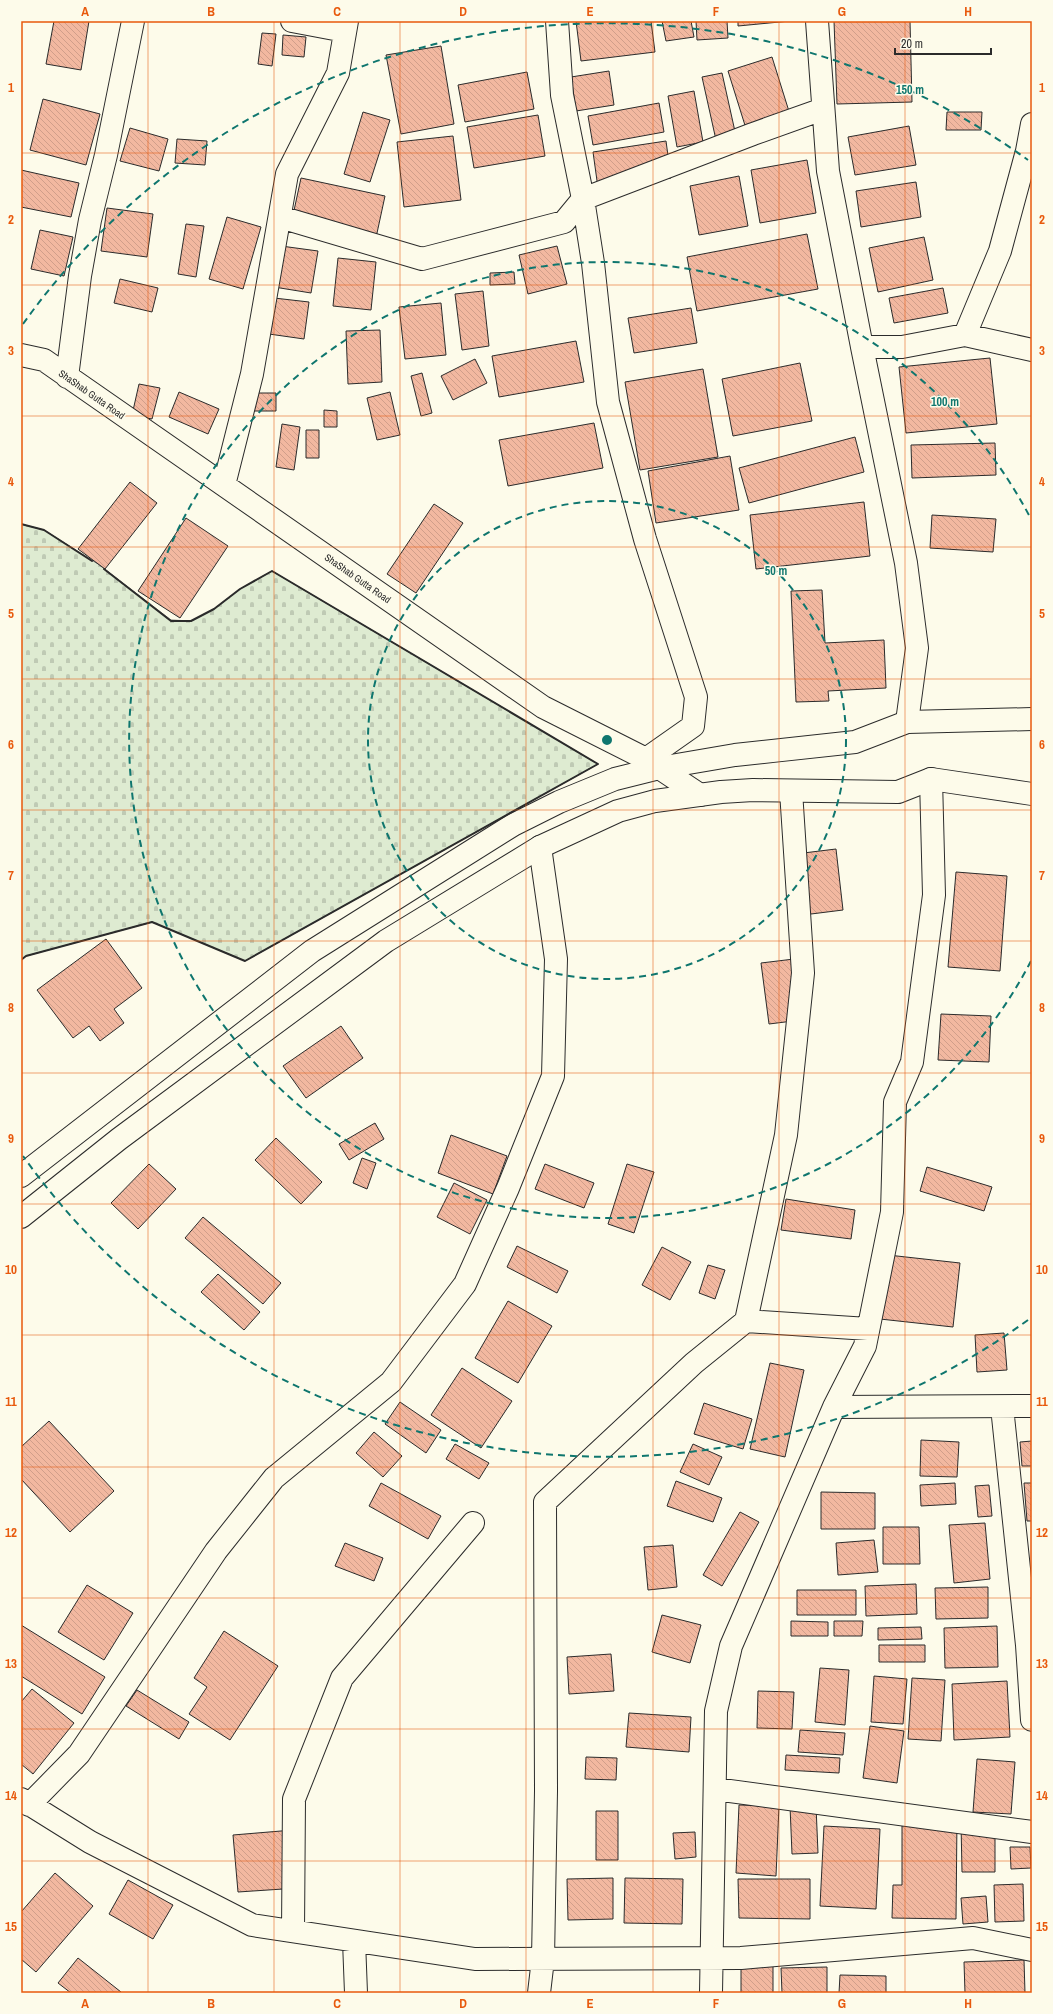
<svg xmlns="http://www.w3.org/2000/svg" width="1053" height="2014" font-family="'Archivo Narrow',sans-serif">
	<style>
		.cemetery { fill: url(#cemetery-stones); stroke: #74746e }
		.building { fill: url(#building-back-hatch); stroke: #2b2b2b }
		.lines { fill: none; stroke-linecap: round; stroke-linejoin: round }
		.minor-casing { stroke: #2b2b2b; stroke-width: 24 }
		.highway-casing { stroke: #2b2b2b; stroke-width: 24 }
		.minor { stroke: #fdfbea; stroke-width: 22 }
		.highway { stroke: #fdfbea; stroke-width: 22 }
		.wall { stroke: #2b2b2b; stroke-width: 2 }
		.grid { fill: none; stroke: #e8590c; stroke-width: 1; stroke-opacity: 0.55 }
		.ring { fill: none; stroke: #0f766e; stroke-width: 2; stroke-dasharray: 7 5 }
		.labels { text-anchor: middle; stroke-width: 3; stroke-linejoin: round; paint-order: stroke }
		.street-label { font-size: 10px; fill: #2b2b2b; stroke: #fdfbea }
		.centre { fill: #0f766e; stroke: #fdfbea; stroke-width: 2 }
		.ring-label { font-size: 12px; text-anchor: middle; font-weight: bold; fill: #0f766e; stroke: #fdfbea; stroke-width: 3; stroke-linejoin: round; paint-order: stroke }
		.neatline { fill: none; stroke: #e8590c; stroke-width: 1.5 }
		.grid-label { font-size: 13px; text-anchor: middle; font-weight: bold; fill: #e8590c }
	</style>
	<defs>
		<pattern id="cemetery-stones" width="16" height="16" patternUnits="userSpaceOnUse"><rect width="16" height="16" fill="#deebd1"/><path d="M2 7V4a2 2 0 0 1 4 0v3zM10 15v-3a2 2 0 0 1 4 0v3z" fill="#bfcab4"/></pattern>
		<pattern id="building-back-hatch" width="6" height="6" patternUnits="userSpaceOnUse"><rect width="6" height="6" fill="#f2b8a0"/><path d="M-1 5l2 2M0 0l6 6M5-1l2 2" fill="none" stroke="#d09e8a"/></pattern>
	</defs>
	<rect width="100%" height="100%" fill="#fdfbea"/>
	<path class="cemetery" d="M 21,524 L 44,530 L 98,564 L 171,620 L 191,621 L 214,609 L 240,589 L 272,571 L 598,764 L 245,961 L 152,922 L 26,956 L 21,960 Z"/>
	<path class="building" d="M 54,21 L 89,21 L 81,70 L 46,64 Z
		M 576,21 L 651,21 L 655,52 L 581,61 Z
		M 662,21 L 691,21 L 694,37 L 666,41 Z
		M 696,21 L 727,21 L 728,38 L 697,40 Z
		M 738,21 L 790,21 L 738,26 Z
		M 834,21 L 910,21 L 912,102 L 837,104 Z
		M 262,33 L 276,34 L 272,66 L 258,64 Z
		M 283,35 L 306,37 L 304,57 L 282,55 Z
		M 441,46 L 454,124 L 401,134 L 386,55 Z
		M 772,57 L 792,121 L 748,135 L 728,71 Z
		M 609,71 L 614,105 L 576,111 L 571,77 Z
		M 527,72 L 534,109 L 465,122 L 458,85 Z
		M 722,73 L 736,136 L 716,140 L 702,77 Z
		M 694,91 L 703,142 L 677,147 L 668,96 Z
		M 43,99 L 100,114 L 86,165 L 30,150 Z
		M 659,103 L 664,132 L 593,145 L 588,116 Z
		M 363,112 L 390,120 L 370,182 L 344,174 Z
		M 947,112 L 982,112 L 981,130 L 946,130 Z
		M 538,115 L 545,156 L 474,168 L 467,127 Z
		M 909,126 L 916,165 L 855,175 L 848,137 Z
		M 130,128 L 168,139 L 159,171 L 120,161 Z
		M 453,136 L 461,200 L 404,207 L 397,142 Z
		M 177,139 L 207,141 L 205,165 L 175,163 Z
		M 666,141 L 671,178 L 598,188 L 593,152 Z
		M 807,160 L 816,213 L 760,223 L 751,170 Z
		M 21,170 L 79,183 L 71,217 L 21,207 Z
		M 739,176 L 748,226 L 699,235 L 690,186 Z
		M 301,178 L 385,196 L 374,247 L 290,229 Z
		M 916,182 L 921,217 L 861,227 L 856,191 Z
		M 107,208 L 153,214 L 147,257 L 101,251 Z
		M 227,217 L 261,227 L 243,289 L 209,279 Z
		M 186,224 L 204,226 L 196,277 L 178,274 Z
		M 40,230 L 73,237 L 64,276 L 31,269 Z
		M 807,234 L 818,289 L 697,311 L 687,257 Z
		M 924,237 L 933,280 L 878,292 L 869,248 Z
		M 281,246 L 318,251 L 311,293 L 274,287 Z
		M 557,246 L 567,284 L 528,294 L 519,255 Z
		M 338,258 L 376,262 L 371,310 L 333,306 Z
		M 514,272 L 515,284 L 490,285 L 490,273 Z
		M 120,279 L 158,288 L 152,312 L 114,303 Z
		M 943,288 L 948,313 L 894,323 L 889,298 Z
		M 483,291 L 489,346 L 462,350 L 455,294 Z
		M 274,298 L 309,302 L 304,339 L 269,334 Z
		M 441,303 L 446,355 L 405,359 L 399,307 Z
		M 691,308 L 697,343 L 634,353 L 628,318 Z
		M 380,330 L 382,382 L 348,384 L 346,331 Z
		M 576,341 L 584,382 L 499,397 L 492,356 Z
		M 990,358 L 997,424 L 906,433 L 899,367 Z
		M 475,359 L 487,383 L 453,400 L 441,376 Z
		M 800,363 L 812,421 L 733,436 L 722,379 Z
		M 703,369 L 718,457 L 640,470 L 625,382 Z
		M 422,373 L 432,413 L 421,416 L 411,376 Z
		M 139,384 L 160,388 L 152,419 L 132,415 Z
		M 179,392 L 219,409 L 208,434 L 169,417 Z
		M 390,392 L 400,435 L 377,440 L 367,398 Z
		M 251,393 L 276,393 L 276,411 L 251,411 Z
		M 324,410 L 337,411 L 337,427 L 324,427 Z
		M 594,423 L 603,468 L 508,486 L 499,440 Z
		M 282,424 L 300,427 L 294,470 L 276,467 Z
		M 306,430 L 319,430 L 319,458 L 306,458 Z
		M 855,437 L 864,472 L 749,503 L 739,468 Z
		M 995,443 L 996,475 L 912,478 L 911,445 Z
		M 730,456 L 739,510 L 656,523 L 648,471 Z
		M 130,482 L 157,503 L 105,569 L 78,549 Z
		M 864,502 L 870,556 L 756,569 L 750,515 Z
		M 434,504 L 463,523 L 416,593 L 387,574 Z
		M 932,515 L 996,519 L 993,552 L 930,548 Z
		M 186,518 L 228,546 L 180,618 L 138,591 Z
		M 822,590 L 825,643 L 884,640 L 886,688 L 828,691 L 829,701 L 796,702 L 791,591 Z
		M 836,849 L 843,910 L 795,916 L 787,855 Z
		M 956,872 L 1007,876 L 1000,971 L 948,967 Z
		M 106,939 L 142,988 L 114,1009 L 124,1023 L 100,1041 L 89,1026 L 73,1038 L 37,990 Z
		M 794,959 L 801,1020 L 769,1024 L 761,963 Z
		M 941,1014 L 991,1016 L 989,1062 L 938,1060 Z
		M 341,1026 L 363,1058 L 306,1098 L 283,1066 Z
		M 375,1123 L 384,1139 L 349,1160 L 339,1144 Z
		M 451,1135 L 507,1156 L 493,1194 L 438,1173 Z
		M 276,1138 L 322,1182 L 301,1204 L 255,1160 Z
		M 362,1158 L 376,1163 L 367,1189 L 353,1183 Z
		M 149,1164 L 176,1189 L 138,1229 L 111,1203 Z
		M 545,1164 L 594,1183 L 584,1208 L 535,1189 Z
		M 627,1164 L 654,1172 L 634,1233 L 608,1224 Z
		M 927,1167 L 992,1187 L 984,1211 L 920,1191 Z
		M 454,1183 L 487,1200 L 470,1234 L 437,1217 Z
		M 786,1199 L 855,1210 L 851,1239 L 781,1230 Z
		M 203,1217 L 281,1283 L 263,1304 L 185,1238 Z
		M 517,1246 L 568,1271 L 557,1293 L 507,1267 Z
		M 662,1247 L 691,1262 L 670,1300 L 642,1285 Z
		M 888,1255 L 960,1263 L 953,1327 L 880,1319 Z
		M 708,1265 L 725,1270 L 715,1299 L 699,1293 Z
		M 218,1274 L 260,1312 L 244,1330 L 201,1292 Z
		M 508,1301 L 552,1326 L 518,1383 L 475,1358 Z
		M 1004,1333 L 1007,1370 L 977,1372 L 975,1335 Z
		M 770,1363 L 804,1370 L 785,1457 L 750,1449 Z
		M 462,1368 L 512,1401 L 481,1448 L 431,1415 Z
		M 400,1402 L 441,1430 L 426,1453 L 385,1424 Z
		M 704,1403 L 752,1419 L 743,1449 L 694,1434 Z
		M 49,1421 L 114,1491 L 70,1532 L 21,1479 L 21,1447 Z
		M 374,1432 L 402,1456 L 383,1477 L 356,1453 Z
		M 921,1440 L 959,1442 L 957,1477 L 920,1476 Z
		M 1032,1441 L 1032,1466 L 1022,1466 L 1020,1442 Z
		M 455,1444 L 489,1463 L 479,1479 L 446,1459 Z
		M 693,1444 L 722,1457 L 709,1485 L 680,1472 Z
		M 676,1481 L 722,1498 L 713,1522 L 667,1506 Z
		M 381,1483 L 441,1516 L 428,1539 L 369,1506 Z
		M 955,1483 L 956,1504 L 921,1506 L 920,1485 Z
		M 1024,1483 L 1032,1483 L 1032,1521 L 1027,1521 Z
		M 989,1485 L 992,1516 L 978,1517 L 975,1486 Z
		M 821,1492 L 875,1493 L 875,1529 L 821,1529 Z
		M 740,1512 L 759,1522 L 722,1586 L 703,1575 Z
		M 985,1523 L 990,1579 L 954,1583 L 949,1525 Z
		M 883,1527 L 919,1527 L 920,1564 L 883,1564 Z
		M 874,1540 L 878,1572 L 838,1575 L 836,1543 Z
		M 345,1543 L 383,1558 L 374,1581 L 335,1566 Z
		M 673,1545 L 677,1587 L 648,1590 L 644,1547 Z
		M 916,1584 L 917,1614 L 866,1616 L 865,1586 Z
		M 87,1585 L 133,1613 L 104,1660 L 58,1632 Z
		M 988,1587 L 988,1618 L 936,1619 L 935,1588 Z
		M 797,1590 L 856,1590 L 856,1615 L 797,1615 Z
		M 662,1615 L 701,1625 L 690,1663 L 652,1652 Z
		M 791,1621 L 828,1622 L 828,1636 L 791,1636 Z
		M 834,1621 L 863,1621 L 862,1636 L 834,1636 Z
		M 21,1625 L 105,1677 L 82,1714 L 21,1676 Z
		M 997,1626 L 998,1667 L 945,1668 L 944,1628 Z
		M 921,1627 L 922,1639 L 878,1640 L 878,1628 Z
		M 224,1631 L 278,1666 L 230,1740 L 189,1714 L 207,1687 L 194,1678 Z
		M 879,1645 L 925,1645 L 925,1662 L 879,1662 Z
		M 611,1654 L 614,1691 L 569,1694 L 567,1657 Z
		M 820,1668 L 849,1670 L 845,1725 L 815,1722 Z
		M 874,1676 L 907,1679 L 903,1724 L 871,1722 Z
		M 912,1678 L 945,1680 L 941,1741 L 908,1739 Z
		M 1007,1681 L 1010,1737 L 954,1740 L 952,1684 Z
		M 32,1689 L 74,1723 L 33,1774 L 21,1764 L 21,1702 Z
		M 137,1690 L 189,1722 L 179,1739 L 126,1706 Z
		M 758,1691 L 794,1692 L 792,1729 L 757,1728 Z
		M 629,1713 L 691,1717 L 689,1752 L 626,1747 Z
		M 870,1726 L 904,1731 L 897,1783 L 863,1778 Z
		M 800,1730 L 845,1733 L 843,1755 L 798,1752 Z
		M 786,1755 L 840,1758 L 839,1773 L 785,1770 Z
		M 586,1757 L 617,1758 L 616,1780 L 585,1779 Z
		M 977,1759 L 1015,1762 L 1011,1814 L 973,1812 Z
		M 739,1805 L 779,1806 L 776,1876 L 736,1873 Z
		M 790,1806 L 816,1806 L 818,1853 L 792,1854 Z
		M 596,1811 L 618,1811 L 618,1860 L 596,1860 Z
		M 902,1817 L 957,1818 L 956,1919 L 892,1918 L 893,1885 L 902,1885 Z
		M 961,1823 L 995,1823 L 995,1872 L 962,1872 Z
		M 824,1826 L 880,1829 L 876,1909 L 820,1906 Z
		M 293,1830 L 298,1888 L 238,1892 L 233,1835 Z
		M 695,1832 L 696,1857 L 675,1859 L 673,1833 Z
		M 1010,1847 L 1030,1847 L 1031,1868 L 1011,1869 Z
		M 55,1873 L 93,1906 L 36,1972 L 21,1959 L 21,1912 Z
		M 613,1878 L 613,1919 L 568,1920 L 567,1879 Z
		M 625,1878 L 683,1879 L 682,1924 L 624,1923 Z
		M 738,1879 L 810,1879 L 810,1919 L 739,1918 Z
		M 128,1880 L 173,1905 L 153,1939 L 109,1914 Z
		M 1023,1884 L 1024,1921 L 995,1922 L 994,1885 Z
		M 986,1896 L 988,1922 L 963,1924 L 961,1898 Z
		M 78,1958 L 121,1992 L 121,1993 L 71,1993 L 58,1983 Z
		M 1024,1960 L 1025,1993 L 965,1993 L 964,1962 Z
		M 741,1965 L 773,1965 L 773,1993 L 741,1993 Z
		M 827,1967 L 827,1993 L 782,1993 L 781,1968 Z
		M 840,1975 L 886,1976 L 886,1993 L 839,1993 Z"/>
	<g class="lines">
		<g class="minor-casing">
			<path id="minor" d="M 292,21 L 345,31
				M 557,21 L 562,95 L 583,199 L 593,263 L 608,402 L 645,539 L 696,697 L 693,726 L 646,759
				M 817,21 L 828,171 L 862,347
				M 280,217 L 422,259 L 564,222 L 583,199 L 753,134 L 823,109
				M 965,335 L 1000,251 L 1027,151 L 1032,124
				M 21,355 L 44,360 L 543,707 L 646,759 L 700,795
				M 67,377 L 80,276 L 90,220 L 106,155 L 133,21
				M 224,485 L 252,374 L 287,174 L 338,73 L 347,21
				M 907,722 L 917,648 L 906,563 L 862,347 L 902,347 L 965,335 L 1032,350
				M 746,1321 L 786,1135 L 803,973 L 791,791
				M 834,1407 L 1032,1406
				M 1002,1407 L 1027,1645 L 1032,1720
				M 715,1789 L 1032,1832
				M 21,1799 L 90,1842 L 252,1925 L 475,1959 L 741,1958 L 973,1938 L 1032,1950
				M 29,1805 L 79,1754 L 216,1551 L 274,1478 L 391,1382 L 465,1284 L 508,1188 L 553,1076 L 556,959 L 540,847
				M 293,1931 L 294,1799 L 342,1678 L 473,1523
				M 354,1941 L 356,1993
				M 539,1993 L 543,1959 L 546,1791 L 545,1502 L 694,1363 L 746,1321 L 868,1329
				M 711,1993 L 716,1711 L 731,1646 L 834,1407 L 865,1346 L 892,1212 L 895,1102 L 912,1062 L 934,895 L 931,779"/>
		</g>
		<g class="highway-casing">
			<path id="highway" d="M 21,1176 L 312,951 L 513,825 L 559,802 L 615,779 L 659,768 L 735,755 L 855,742 L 907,722 L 1032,719
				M 21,1217 L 119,1139 L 386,941 L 540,847 L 618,811 L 655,801 L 721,792 L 753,790 L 898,792 L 931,779 L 1032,794"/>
		</g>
		<use href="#minor" class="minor"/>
		<use href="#highway" class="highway"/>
		<path class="wall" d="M 21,524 L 44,530 L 92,561
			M 21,960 L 26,956 L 152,922 L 245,961 L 598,764 L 272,571 L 240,589 L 214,609 L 191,621 L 171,621 L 104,569"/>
	</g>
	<path class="grid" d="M 148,21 L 148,1993M 274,21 L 274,1993M 400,21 L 400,1993M 526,21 L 526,1993M 653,21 L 653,1993M 779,21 L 779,1993M 905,21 L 905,1993M 21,153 L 1032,153M 21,285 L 1032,285M 21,416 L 1032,416M 21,547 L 1032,547M 21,679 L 1032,679M 21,810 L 1032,810M 21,941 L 1032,941M 21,1073 L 1032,1073M 21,1204 L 1032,1204M 21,1335 L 1032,1335M 21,1467 L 1032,1467M 21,1598 L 1032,1598M 21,1729 L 1032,1729M 21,1861 L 1032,1861"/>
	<g class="ring">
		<circle cx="607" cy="740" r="239"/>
		<path d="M1031 961A478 478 0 1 1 1031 519"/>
		<path d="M1028 1320A717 717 0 0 1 23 1156M23 324A717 717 0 0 1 1028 160"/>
	</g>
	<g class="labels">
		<g class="street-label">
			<text transform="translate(92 394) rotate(35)" y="4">ShaShab Gutta Road</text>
			<text transform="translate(358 578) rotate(35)" y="4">ShaShab Gutta Road</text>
		</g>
	</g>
	<circle cx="607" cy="740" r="6" class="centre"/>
	<g class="ring-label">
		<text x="910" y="94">150 m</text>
		<text x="945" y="406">100 m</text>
		<text x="776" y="575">50 m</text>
	</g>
	<rect width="1053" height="2014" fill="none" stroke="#fdfbea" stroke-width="44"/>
	<path d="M895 48v6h96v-6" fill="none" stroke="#2b2b2b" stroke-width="2"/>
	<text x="901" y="48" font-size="12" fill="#2b2b2b" stroke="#fdfbea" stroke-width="3" paint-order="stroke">20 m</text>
	<rect x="22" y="22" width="1009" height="1970" class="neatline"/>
	<g class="grid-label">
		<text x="85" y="16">A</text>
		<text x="211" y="16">B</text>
		<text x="337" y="16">C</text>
		<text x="463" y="16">D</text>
		<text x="590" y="16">E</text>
		<text x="716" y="16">F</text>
		<text x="842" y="16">G</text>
		<text x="968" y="16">H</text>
		<text x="11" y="92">1</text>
		<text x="1042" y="92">1</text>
		<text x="11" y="224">2</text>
		<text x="1042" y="224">2</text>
		<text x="11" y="355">3</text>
		<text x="1042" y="355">3</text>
		<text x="11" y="486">4</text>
		<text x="1042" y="486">4</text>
		<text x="11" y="618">5</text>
		<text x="1042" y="618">5</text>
		<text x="11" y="749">6</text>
		<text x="1042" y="749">6</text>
		<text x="11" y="880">7</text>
		<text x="1042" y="880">7</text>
		<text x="11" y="1012">8</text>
		<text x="1042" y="1012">8</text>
		<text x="11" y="1143">9</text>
		<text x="1042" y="1143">9</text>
		<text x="11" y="1274">10</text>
		<text x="1042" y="1274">10</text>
		<text x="11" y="1406">11</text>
		<text x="1042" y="1406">11</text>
		<text x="11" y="1537">12</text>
		<text x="1042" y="1537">12</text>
		<text x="11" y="1668">13</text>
		<text x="1042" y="1668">13</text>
		<text x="11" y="1800">14</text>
		<text x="1042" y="1800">14</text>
		<text x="11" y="1931">15</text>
		<text x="1042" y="1931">15</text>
		<text x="85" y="2008">A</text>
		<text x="211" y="2008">B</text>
		<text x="337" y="2008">C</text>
		<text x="463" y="2008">D</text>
		<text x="590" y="2008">E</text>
		<text x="716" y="2008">F</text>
		<text x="842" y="2008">G</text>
		<text x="968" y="2008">H</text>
	</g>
</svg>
